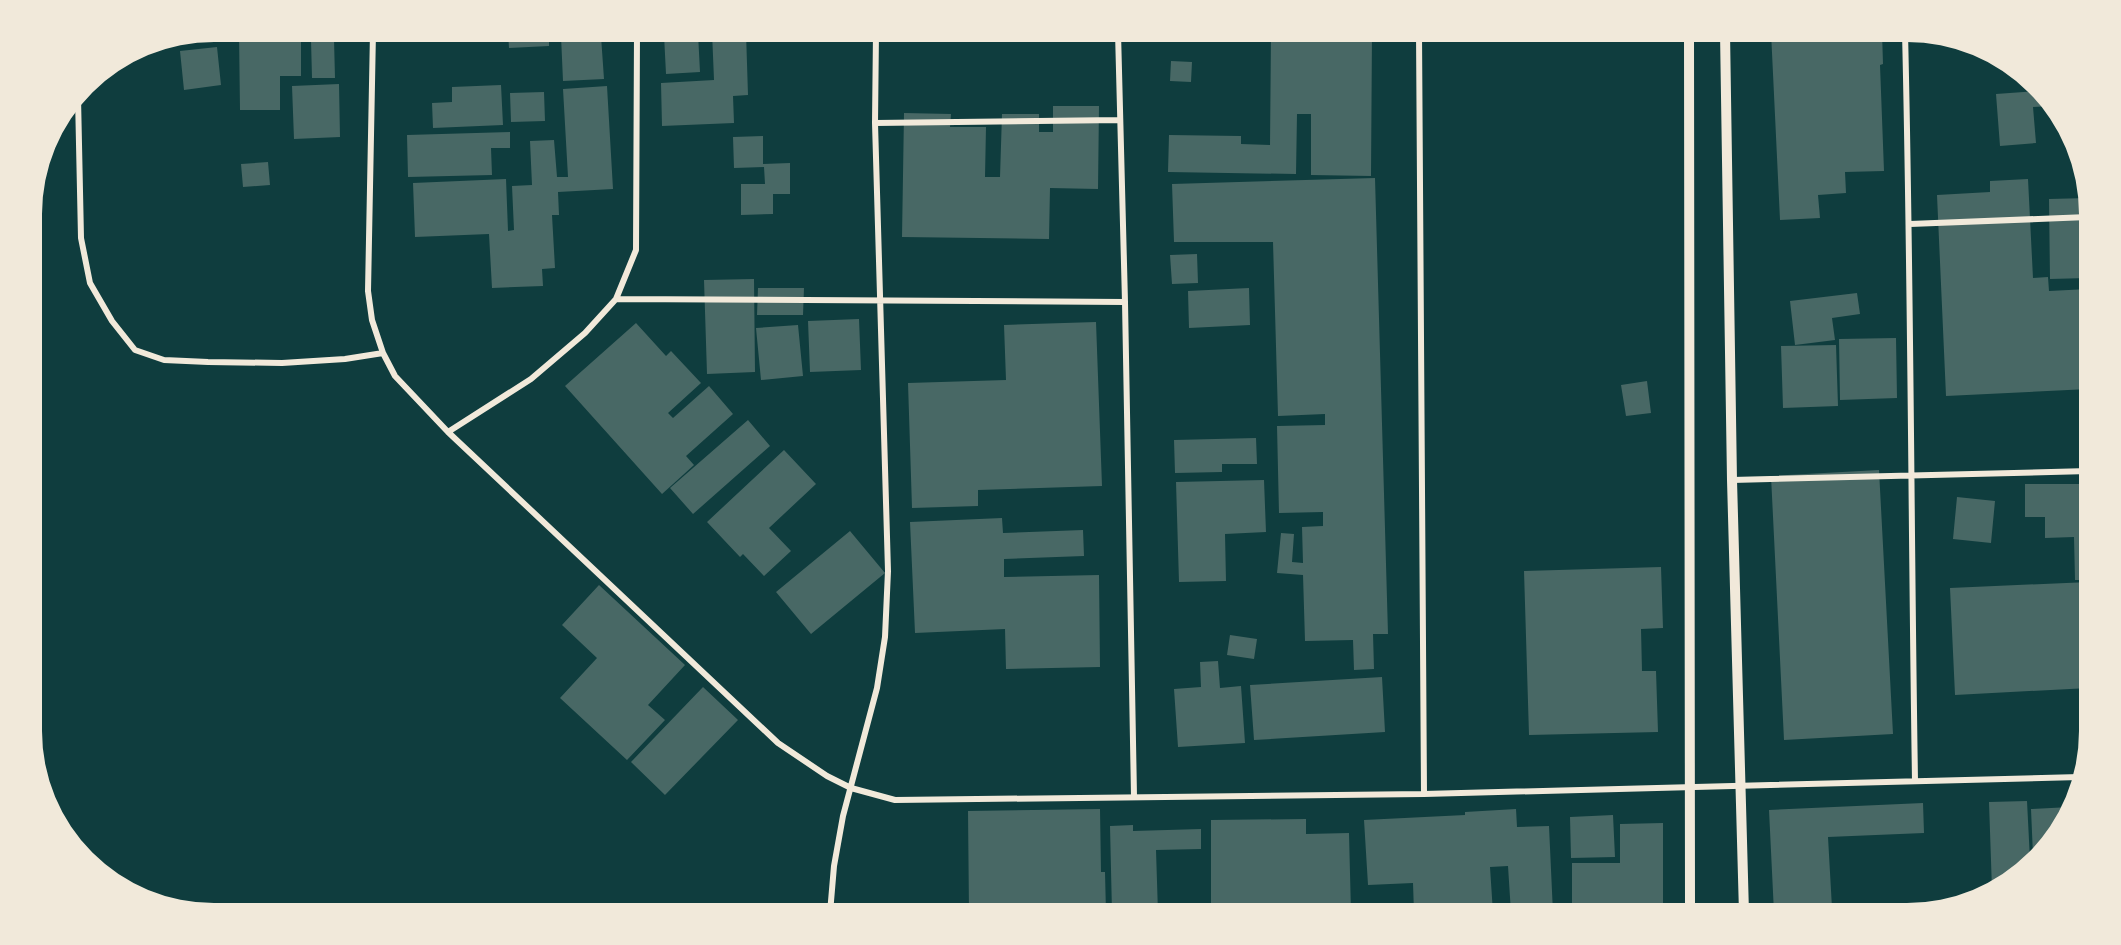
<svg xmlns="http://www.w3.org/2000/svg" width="2121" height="945" font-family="Barlow,sans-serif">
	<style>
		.building { fill: #486865 }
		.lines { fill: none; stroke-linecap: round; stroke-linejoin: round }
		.minor { stroke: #f1e9da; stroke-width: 6 }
		.tertiary { stroke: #f1e9da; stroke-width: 10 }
	</style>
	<rect width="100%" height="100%" fill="#0f3d3e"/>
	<path class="building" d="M 239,32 L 339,32 L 339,39 L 334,39 L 335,78 L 312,78 L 311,40 L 301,40 L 301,76 L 280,76 L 280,110 L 240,110 Z
		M 508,32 L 610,32 L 610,36 L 601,36 L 604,79 L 563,81 L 561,36 L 549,36 L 549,46 L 509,48 Z
		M 712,32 L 746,32 L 748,95 L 733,96 L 734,123 L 662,126 L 661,83 L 714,80 Z
		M 1271,32 L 1372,32 L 1371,176 L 1311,175 L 1311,114 L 1297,114 L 1296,174 L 1168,172 L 1169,135 L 1241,136 L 1241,144 L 1270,145 Z
		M 1771,32 L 1882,32 L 1883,64 L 1880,65 L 1884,171 L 1845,172 L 1846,193 L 1818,195 L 1820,218 L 1780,220 Z
		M 698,33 L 700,72 L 666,74 L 664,35 Z
		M 217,47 L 221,85 L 184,90 L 180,51 Z
		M 1171,61 L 1192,62 L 1191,82 L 1170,81 Z
		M 339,84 L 340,137 L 294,139 L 292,86 Z
		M 501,85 L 503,125 L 433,128 L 432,103 L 452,102 L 452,87 Z
		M 607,86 L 613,189 L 558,192 L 559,215 L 552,215 L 555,268 L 542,269 L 543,286 L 492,288 L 489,234 L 415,237 L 413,183 L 506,179 L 508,231 L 514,230 L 512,186 L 532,185 L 530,141 L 554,140 L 557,177 L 568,177 L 563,89 Z
		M 2036,91 L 2053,106 L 2033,107 L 2036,143 L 2000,146 L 1996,94 Z
		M 544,92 L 545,121 L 511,122 L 510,93 Z
		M 1053,106 L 1099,106 L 1098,189 L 1050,188 L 1049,239 L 902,237 L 904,113 L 951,114 L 950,127 L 986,127 L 985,177 L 1000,177 L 1002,114 L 1039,114 L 1039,132 L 1053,132 Z
		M 510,132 L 510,148 L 491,148 L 492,175 L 408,177 L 407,135 Z
		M 763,136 L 763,164 L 790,163 L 790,194 L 773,194 L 773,214 L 741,215 L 741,184 L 765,184 L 764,167 L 734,168 L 733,137 Z
		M 268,162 L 270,185 L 243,187 L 241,164 Z
		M 1375,178 L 1388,634 L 1373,634 L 1374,669 L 1354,670 L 1353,640 L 1305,641 L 1303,575 L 1277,573 L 1281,533 L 1294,534 L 1292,562 L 1303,563 L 1302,527 L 1323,526 L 1323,512 L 1279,513 L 1277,426 L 1325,425 L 1325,414 L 1278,416 L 1273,242 L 1174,242 L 1172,184 Z
		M 2028,179 L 2033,278 L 2048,277 L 2049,291 L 2088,289 L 2089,389 L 1946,396 L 1937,195 L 1990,192 L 1990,181 Z
		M 2088,198 L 2088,278 L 2050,279 L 2049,199 Z
		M 1197,254 L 1198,283 L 1172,284 L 1170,255 Z
		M 754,279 L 755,372 L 707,374 L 704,280 Z
		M 758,288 L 804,288 L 803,315 L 757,315 Z
		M 1249,288 L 1250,325 L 1189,328 L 1188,291 Z
		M 1857,293 L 1860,314 L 1832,318 L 1835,340 L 1795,345 L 1790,301 Z
		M 859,319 L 861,370 L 810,372 L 808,321 Z
		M 1096,322 L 1102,486 L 978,490 L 978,506 L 912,508 L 908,383 L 1006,380 L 1004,325 Z
		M 636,323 L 666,356 L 671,351 L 701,383 L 668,413 L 673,418 L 709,386 L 733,414 L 686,456 L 694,465 L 662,494 L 565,386 Z
		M 798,325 L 803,376 L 761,380 L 756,328 Z
		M 1896,338 L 1897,398 L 1840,400 L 1839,339 Z
		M 1836,345 L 1838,406 L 1783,408 L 1781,346 Z
		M 1647,381 L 1651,413 L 1626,416 L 1621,385 Z
		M 748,420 L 770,446 L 693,514 L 670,488 Z
		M 1256,438 L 1257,464 L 1222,464 L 1222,472 L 1175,473 L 1174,440 Z
		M 784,450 L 816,484 L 769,528 L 791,551 L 764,576 L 743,554 L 740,557 L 707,522 Z
		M 1879,470 L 1893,734 L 1784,740 L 1771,476 Z
		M 1264,480 L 1266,532 L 1225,534 L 1226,581 L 1179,582 L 1176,482 Z
		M 2025,484 L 2089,484 L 2089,580 L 2075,580 L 2074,537 L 2045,538 L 2045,517 L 2025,517 Z
		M 1957,497 L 1995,501 L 1991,543 L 1953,539 Z
		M 1002,518 L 1003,533 L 1083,530 L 1084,556 L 1004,559 L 1004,577 L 1099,575 L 1100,667 L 1006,669 L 1005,629 L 915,633 L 910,522 Z
		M 850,531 L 885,573 L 811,634 L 776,592 Z
		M 1661,567 L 1663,628 L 1641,629 L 1642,671 L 1656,671 L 1658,732 L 1529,735 L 1524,571 Z
		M 2089,582 L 2089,688 L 1955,695 L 1950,588 Z
		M 599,585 L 685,665 L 648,705 L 665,720 L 627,760 L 560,698 L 597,658 L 562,625 Z
		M 1230,635 L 1257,639 L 1254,659 L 1227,655 Z
		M 1218,661 L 1220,688 L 1241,686 L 1245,743 L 1178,747 L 1174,689 L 1201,687 L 1200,662 Z
		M 1382,677 L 1385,732 L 1254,740 L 1250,685 Z
		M 703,687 L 738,720 L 665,795 L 631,762 Z
		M 2027,801 L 2030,860 L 2018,876 L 1992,890 L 1989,802 Z
		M 1923,803 L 1924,833 L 1828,837 L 1832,908 L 1828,908 L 1828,913 L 1774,913 L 1769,810 Z
		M 2070,807 L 2033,856 L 2031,809 Z
		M 1100,809 L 1101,872 L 1105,872 L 1106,913 L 969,913 L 968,811 Z
		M 1516,809 L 1517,827 L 1549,826 L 1553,913 L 1511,913 L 1508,866 L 1490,867 L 1493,913 L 1414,913 L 1413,883 L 1368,885 L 1364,820 L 1465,815 L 1465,812 Z
		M 1613,815 L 1615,857 L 1571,858 L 1570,817 Z
		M 1306,819 L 1306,834 L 1349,833 L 1351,913 L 1211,913 L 1211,820 Z
		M 1663,823 L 1663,913 L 1572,913 L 1572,863 L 1620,863 L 1620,824 Z
		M 1133,825 L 1133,831 L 1201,829 L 1201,849 L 1156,850 L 1158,913 L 1112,913 L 1110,826 Z"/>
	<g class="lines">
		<path class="minor" d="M 373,32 L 368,291 L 372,320 L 383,353 L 395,376 L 448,432 L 778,743 L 827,776 L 851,788 L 895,800 L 1424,794 L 2080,777
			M 1118,32 L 1125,302 L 1134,796
			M 1419,32 L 1424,794
			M 1905,32 C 1911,281 1911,531 1915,781
			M 78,97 L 81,238 L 90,283 L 112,321 L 135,350 L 164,360 L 208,362 L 282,363 L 345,359 L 383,353
			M 875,123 L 1120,120
			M 1910,224 L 2088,217
			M 616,299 L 1125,302
			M 448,432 L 531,379 L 585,333 L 616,299 L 636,250 L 637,32
			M 1732,480 L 2089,471
			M 830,913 L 834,866 L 843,816 L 877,688 L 885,637 L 888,571 L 875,123 L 876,32"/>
		<path class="tertiary" d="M 1689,32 L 1690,913
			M 1725,32 L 1732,480 L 1744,913"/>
	</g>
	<path d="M0 0H2121V945H0ZM214 42H1907A172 172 0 0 1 2079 214V731A172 172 0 0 1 1907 903H214A172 172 0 0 1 42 731V214A172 172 0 0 1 214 42Z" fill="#f1e9da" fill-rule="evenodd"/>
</svg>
